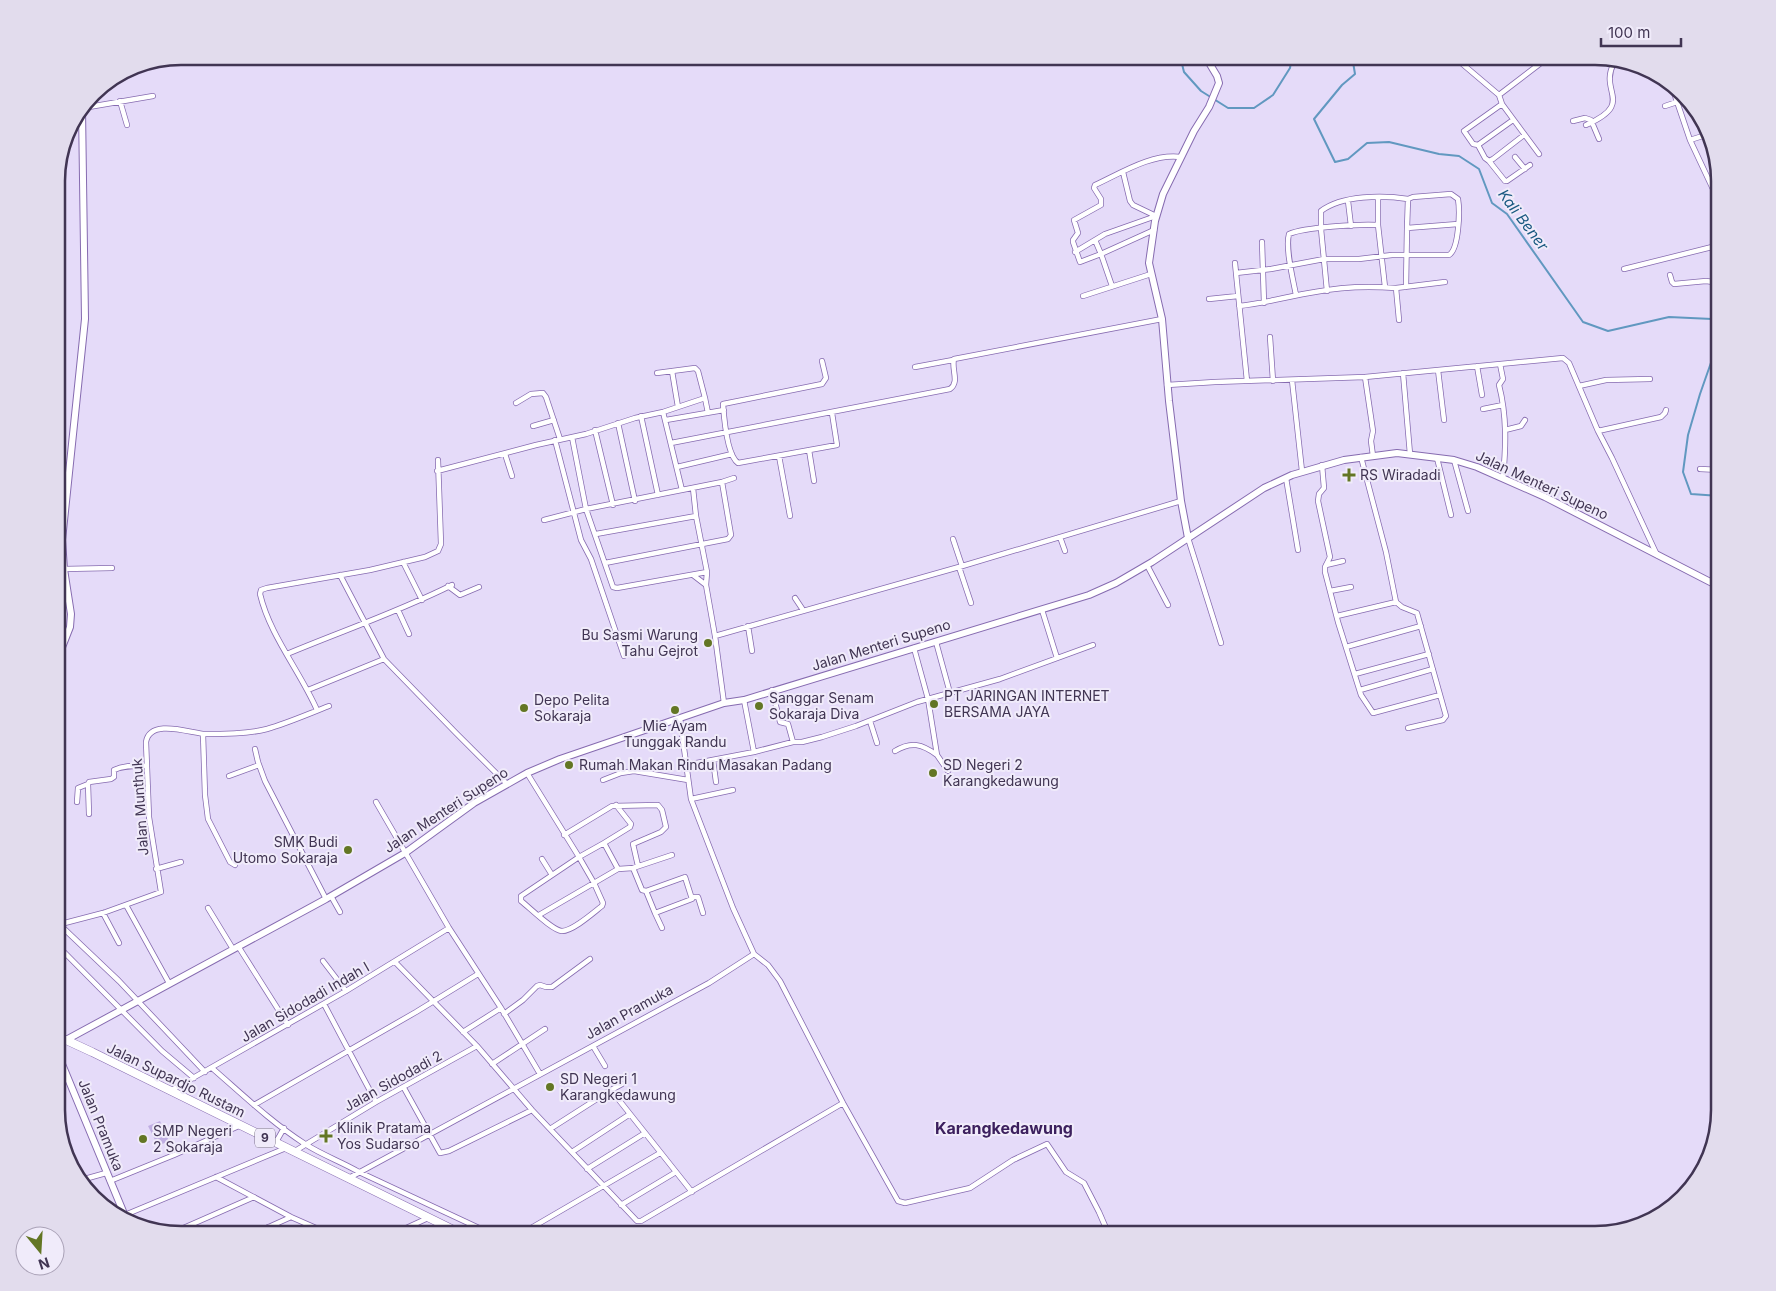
<svg xmlns="http://www.w3.org/2000/svg" width="1776" height="1291" font-family="Inter,sans-serif">
	<style>
		.green { fill: #c0aee2 }
		.lines { fill: none; stroke-linecap: round; stroke-linejoin: round }
		.stream { stroke: #6198c0; stroke-width: 2 }
		.street-casing { stroke: #866bb0; stroke-width: 6 }
		.secondary-casing { stroke: #866bb0; stroke-width: 8 }
		.highway-casing { stroke: #866bb0; stroke-width: 9 }
		.street { stroke: #fff; stroke-width: 4.5 }
		.secondary { stroke: #fff; stroke-width: 6 }
		.highway { stroke: #fff; stroke-width: 8 }
		.poi-dot { fill: #637624; stroke: #f0ebfa; stroke-width: 2 }
		.labels { text-anchor: middle; stroke-width: 4; stroke-linejoin: round; paint-order: stroke }
		.shield { fill: #f0ebfa; stroke: #766c85; stroke-width: 1 }
		.shield-label { font-size: 12px; font-weight: bold; fill: #413553 }
		.poi-label { font-size: 14px; fill: #413553; stroke: #f0ebfa; text-anchor: start }
		.street-label { font-size: 14px; fill: #413553; stroke: #f0ebfa }
		.water-label { font-size: 15px; font-style: italic; fill: #195981; stroke: #f0ebfa }
		.quarter-label { font-size: 16px; font-weight: bold; fill: #3c205e; stroke: #f0ebfa }
		.rim { fill: none; stroke: #413553; stroke-width: 2.5 }
	</style>
	<rect width="100%" height="100%" fill="#e5dbf9"/>
	<path class="green" d="M 160,1121 L 169,1141 L 158,1146 L 148,1126 Z"/>
	<g class="lines">
		<path class="stream" d="M 1180,56 L 1184,72 L 1201,91 L 1228,108 L 1254,108 L 1273,95 L 1290,68 L 1292,56
			M 1352,56 L 1355,74 L 1342,85 L 1314,119 L 1335,162 L 1348,159 L 1367,143 L 1389,142 L 1439,154 L 1459,156 L 1479,169 L 1492,203 L 1507,214 L 1583,322 L 1608,331 L 1669,317 L 1712,319 L 1720,325
			M 1720,337 L 1700,394 L 1688,435 L 1683,472 L 1691,494 L 1720,496"/>
		<g class="street-casing">
			<path id="street" d="M 1453,56 L 1499,95 L 1502,104 L 1539,154
				M 1670,81 L 1690,140 L 1720,204
				M 1499,95 L 1550,56
				M 120,101 L 127,125
				M 1665,106 L 1677,102
				M 83,108 L 153,96
				M 1513,120 L 1478,145 L 1485,158 L 1489,161 L 1493,159 L 1524,135
				M 1573,121 L 1585,118 L 1591,120 L 1599,139
				M 1586,125 C 1636,103 1598,92 1614,63 L 1612,59
				M 1690,140 L 1709,134
				M 1478,145 L 1473,144 L 1464,131 L 1502,104
				M 1515,157 L 1525,169
				M 1489,161 L 1505,181 L 1507,181 L 1530,165
				M 1123,172 L 1130,201 L 1133,205 L 1156,216
				M 1378,197 L 1378,225
				M 1348,201 L 1351,226
				M 1095,240 L 1101,254 L 1154,230
				M 1262,242 L 1264,303
				M 1075,252 L 1105,234 L 1156,216
				M 1235,263 L 1236,273
				M 1624,269 L 1720,245
				M 1670,275 L 1672,282 L 1674,284 L 1706,281 L 1720,283
				M 1112,286 L 1101,254 L 1080,262 L 1073,242 L 1073,240 L 1078,233 L 1074,220 L 1101,205 L 1101,199 L 1094,188 L 1095,185 C 1121,173 1152,153 1181,157
				M 1406,287 L 1407,228 L 1458,224
				M 1396,288 L 1445,282
				M 1327,291 L 1321,229 L 1321,211 C 1342,195 1383,195 1408,199
				M 1296,295 C 1293,279 1285,248 1289,234 C 1305,227 1360,224 1378,225 L 1385,287
				M 1083,296 L 1151,274
				M 1209,299 L 1238,296
				M 1239,306 C 1265,303 1290,296 1315,292 C 1340,287 1371,286 1396,288 L 1399,320
				M 1270,337 L 1273,381
				M 822,361 L 826,378 L 822,384 L 723,404 C 724,418 727,455 738,463 L 837,445 L 832,413
				M 1500,364 L 1503,379 L 1499,385 C 1507,416 1506,446 1503,478
				M 1477,366 L 1482,395
				M 915,367 L 953,360
				M 1438,370 L 1444,420
				M 672,371 L 678,407
				M 1403,373 L 1410,454
				M 1365,377 L 1373,431 L 1371,441 L 1373,456
				M 1292,380 L 1302,471
				M 1247,381 L 1236,273 L 1271,269 L 1324,259 L 1359,259 L 1392,255 L 1449,255 C 1459,249 1460,211 1458,199 L 1451,194 L 1413,197 L 1408,199 L 1407,228
				M 1167,385 L 1215,382 L 1365,377 L 1563,358 L 1569,363 L 1598,431 L 1612,458 L 1657,555
				M 1579,386 L 1606,380 L 1650,379
				M 705,398 L 708,413
				M 516,403 L 531,394 L 543,393 L 546,397 L 560,439
				M 1483,409 L 1503,405
				M 663,412 L 682,490
				M 641,416 L 658,495
				M 666,420 L 724,410
				M 618,423 L 635,501
				M 533,426 L 554,420
				M 595,430 L 613,505
				M 1505,430 L 1521,426 L 1525,420
				M 1598,431 L 1661,417 L 1665,413 L 1666,410
				M 555,440 L 581,540 L 591,559 L 624,656
				M 671,443 L 950,389 C 960,382 951,369 954,359 L 1162,319
				M 809,450 L 814,481
				M 505,454 L 512,476
				M 779,456 L 790,516
				M 1361,457 L 1386,552 L 1396,602 L 1402,607 L 1417,613 L 1446,716 L 1443,720 L 1408,728
				M 1437,458 L 1451,515
				M 1454,460 L 1468,511
				M 1322,465 L 1324,488 L 1319,494 L 1318,501 L 1330,557 L 1325,567 L 1325,572 L 1338,622 L 1361,695 L 1373,713 L 1440,695
				M 677,467 L 732,454
				M 1700,469 L 1720,470
				M 437,471 L 536,445 L 586,434 L 635,418 L 663,412 L 705,398 L 698,371 L 695,368 L 657,373
				M 1286,478 L 1298,550
				M 693,488 L 696,516 L 707,572 L 706,585 L 715,636 L 959,567 L 1181,501
				M 544,520 L 586,509 L 572,437
				M 596,534 L 696,516
				M 1060,537 L 1065,551
				M 1188,538 L 1221,643
				M 953,539 L 962,566
				M 403,562 L 422,600
				M 605,563 L 728,539 L 731,535 L 722,482
				M 1147,565 L 1168,605
				M 1326,565 L 1343,561
				M 959,567 L 971,603
				M 64,569 L 112,568
				M 707,572 L 617,588 L 613,587 L 586,509 L 722,482 L 734,478
				M 340,575 L 384,659 L 456,733 L 507,784
				M 693,575 L 706,585
				M 448,586 L 460,595 L 479,587
				M 1330,591 L 1351,587
				M 795,598 L 803,610
				M 398,610 L 409,634
				M 1042,610 L 1057,658
				M 1337,616 L 1396,602
				M 748,626 L 752,651
				M 715,636 L 724,703
				M 936,642 L 950,693
				M 1346,647 L 1421,626
				M 914,648 L 928,699 L 937,755 L 948,771
				M 287,654 C 342,631 398,612 452,585
				M 1355,674 L 1429,654
				M 308,690 L 384,659
				M 772,690 L 780,722 L 788,724 L 793,742
				M 1360,690 L 1433,669
				M 317,710 C 300,671 270,636 260,594 L 261,590 L 267,588 L 370,570 L 425,557 L 438,551 L 441,544 L 438,460
				M 680,719 L 691,799 L 733,908 L 754,954 L 768,965 L 780,981 L 843,1103 L 898,1201 L 905,1203 L 970,1188 L 1013,1160 L 1047,1144 L 1066,1172 L 1084,1183 L 1099,1212 L 1109,1235
				M 870,721 L 877,743
				M 203,734 L 205,795 L 208,819 L 230,862 L 235,865
				M 255,749 L 258,762 L 265,781 L 326,899
				M 895,751 C 911,741 922,744 937,755
				M 754,752 L 793,742 L 802,742 L 822,737 L 856,726 L 917,702 L 1000,679 L 1093,645
				M 713,760 L 716,782
				M 686,765 L 754,752 L 744,700
				M 527,773 L 579,857 L 521,896 L 521,901 C 529,907 553,931 562,931 C 573,931 593,913 602,906 L 603,903 L 594,883 L 579,857 L 604,843 L 618,869 L 539,915
				M 229,776 L 259,765
				M 603,780 L 621,773 L 634,771 L 688,780
				M 691,799 L 733,790
				M 77,802 L 78,788 L 88,784
				M 376,802 L 449,928 L 501,1008 L 540,1074
				M 89,814 L 88,784 L 89,782 L 111,779 L 114,777 L 114,770 C 124,765 136,766 147,766
				M 564,835 L 612,806 L 658,805 L 662,810 L 666,827 L 661,832 L 633,844 L 638,866
				M 604,843 L 630,827 L 631,824 L 616,805
				M 542,859 L 552,875
				M 633,868 L 642,890 L 646,891 L 655,913 L 692,899 L 685,877 L 646,891
				M 156,869 L 181,862
				M 618,869 L 633,868 L 672,855
				M 331,896 L 340,912
				M 692,897 L 698,897 L 703,913
				M 126,905 L 169,983
				M 208,908 L 233,949
				M 103,913 L 119,943
				M 655,913 L 662,928
				M 59,924 L 119,981 L 205,1072
				M 57,925 L 103,913 L 161,892 L 149,817 L 146,742 C 150,718 190,733 205,734 C 224,734 248,734 267,729 C 288,723 308,714 329,706
				M 57,945 L 162,1051 L 194,1078
				M 238,946 L 288,1025
				M 323,961 L 346,991
				M 395,962 L 477,1046 L 532,1110 L 637,1221 L 641,1221 L 843,1103
				M 324,1004 L 376,1102
				M 504,1014 L 523,1000 L 537,986 L 540,985 L 546,987 L 552,987 L 590,959
				M 463,1032 L 501,1008
				M 593,1046 L 605,1066
				M 492,1064 L 545,1029
				M 212,1068 C 242,1094 271,1122 305,1144 C 322,1155 342,1162 359,1172 L 494,1235
				M 404,1088 L 440,1153 L 449,1151 L 532,1110
				M 611,1090 L 622,1084
				M 170,1091 L 346,991 L 449,928
				M 254,1105 L 416,1012 L 478,974
				M 550,1129 L 611,1090 L 692,1192
				M 276,1142 L 284,1128
				M 295,1151 L 376,1102 L 477,1046
				M 572,1152 L 630,1114
				M 587,1169 L 645,1133
				M 216,1177 L 291,1217 L 332,1235
				M 349,1178 L 709,983 L 754,954
				M 81,1180 L 106,1173
				M 110,1181 L 174,1155 L 241,1125
				M 621,1205 L 676,1172
				M 120,1217 L 286,1148
				M 268,1227 L 271,1235
				M 172,1233 L 254,1197
				M 251,1235 L 291,1217
				M 391,1235 L 428,1218
				M 519,1235 L 660,1153"/>
		</g>
		<g class="secondary-casing">
			<path id="secondary" d="M 1188,538 L 1181,501 L 1169,401 L 1162,319 L 1149,263 L 1155,221 L 1163,194 L 1194,131 L 1209,107 L 1219,83 L 1217,76 L 1205,56
				M 57,660 L 70,627 L 71,614 L 64,569 L 62,540 L 85,319 L 82,109
				M 57,1017 L 63,1039
				M 66,1040 L 326,899 L 405,853 L 474,803 L 527,773 L 560,759 L 724,703 L 744,700 L 1089,595 L 1116,583 L 1152,562 L 1264,488 L 1292,475 L 1344,460 L 1397,453 L 1454,460 L 1477,467 L 1545,497 L 1720,587
				M 57,1044 L 62,1064 L 127,1221"/>
		</g>
		<g class="highway-casing">
			<path id="highway" d="M 57,1038 L 66,1040 L 92,1052 L 464,1235"/>
		</g>
		<use href="#street" class="street"/>
		<use href="#secondary" class="secondary"/>
		<use href="#highway" class="highway"/>
	</g>
	<g class="poi-dot">
		<path d="M1346.5 467.5h5v5h5v5h-5v5h-5v-5h-5v-5h5z"/>
		<circle cx="708" cy="643" r="5"/>
		<circle cx="934" cy="704" r="5"/>
		<circle cx="759" cy="706" r="5"/>
		<circle cx="524" cy="708" r="5"/>
		<circle cx="675" cy="710" r="5"/>
		<circle cx="569" cy="765" r="5"/>
		<circle cx="933" cy="773" r="5"/>
		<circle cx="348" cy="850" r="5"/>
		<circle cx="550" cy="1087" r="5"/>
		<path d="M323.5 1128.5h5v5h5v5h-5v5h-5v-5h-5v-5h5z"/>
		<circle cx="143" cy="1139" r="5"/>
	</g>
	<g class="labels">
		<rect class="shield" x="255" y="1128.5" width="20" height="19" rx="4"/>
		<g class="shield-label">
			<text x="265" y="1142">9</text>
		</g>
		<g class="poi-label">
			<text x="1360" y="480">RS Wiradadi</text>
			<text x="698" y="640" text-anchor="end">Bu Sasmi Warung<tspan x="698" dy="16">Tahu Gejrot</tspan></text>
			<text x="944" y="701">PT JARINGAN INTERNET<tspan x="944" dy="16">BERSAMA JAYA</tspan></text>
			<text x="769" y="703">Sanggar Senam<tspan x="769" dy="16">Sokaraja Diva</tspan></text>
			<text x="534" y="705">Depo Pelita<tspan x="534" dy="16">Sokaraja</tspan></text>
			<text x="675" y="731" text-anchor="middle">Mie Ayam<tspan x="675" dy="16">Tunggak Randu</tspan></text>
			<text x="579" y="770">Rumah Makan Rindu Masakan Padang</text>
			<text x="943" y="770">SD Negeri 2<tspan x="943" dy="16">Karangkedawung</tspan></text>
			<text x="338" y="847" text-anchor="end">SMK Budi<tspan x="338" dy="16">Utomo Sokaraja</tspan></text>
			<text x="560" y="1084">SD Negeri 1<tspan x="560" dy="16">Karangkedawung</tspan></text>
			<text x="337" y="1133">Klinik Pratama<tspan x="337" dy="16">Yos Sudarso</tspan></text>
			<text x="153" y="1136">SMP Negeri<tspan x="153" dy="16">2 Sokaraja</tspan></text>
		</g>
		<g class="street-label">
			<text transform="translate(1542 485) rotate(25)" y="5">Jalan Menteri Supeno</text>
			<text transform="translate(881 645) rotate(-17)" y="5">Jalan Menteri Supeno</text>
			<text transform="translate(140 807) rotate(-94)" y="5">Jalan Munthuk</text>
			<text transform="translate(446 810) rotate(-33)" y="5">Jalan Menteri Supeno</text>
			<text transform="translate(305 1002) rotate(-30)" y="5">Jalan Sidodadi Indah I</text>
			<text transform="translate(629 1012) rotate(-29)" y="5">Jalan Pramuka</text>
			<text transform="translate(176 1080) rotate(26)" y="5">Jalan Supardjo Rustam</text>
			<text transform="translate(393 1081) rotate(-29)" y="5">Jalan Sidodadi 2</text>
			<text transform="translate(101 1125) rotate(68)" y="5">Jalan Pramuka</text>
		</g>
		<g class="water-label">
			<text transform="translate(1523 220) rotate(53)" y="5">Kali Bener</text>
		</g>
		<g class="quarter-label">
			<text x="1004" y="1134">Karangkedawung</text>
		</g>
	</g>
	<path d="M0 0H1776V1291H0ZM181 65H1595A116 116 0 0 1 1711 181V1110A116 116 0 0 1 1595 1226H181A116 116 0 0 1 65 1110V181A116 116 0 0 1 181 65Z" fill="#e2dced" fill-rule="evenodd"/>
	<path class="rim" d="M181 65H1595A116 116 0 0 1 1711 181V1110A116 116 0 0 1 1595 1226H181A116 116 0 0 1 65 1110V181A116 116 0 0 1 181 65Z"/>
	<g transform="translate(40 1251) rotate(162)"><circle r="24" fill="#f0ebfa" stroke="#aaa2b7"/>
	<path d="M0-4L9 19L0 12L-9 19Z" fill="#637624"/>
	<text y="-8" font-size="14" font-weight="bold" text-anchor="middle" fill="#413553">N</text>
	</g>
	<path d="M1601 38v8h80v-8" fill="none" stroke="#413553" stroke-width="2.5"/>
	<text x="1608" y="38" font-size="15" fill="#413553" stroke="#f0ebfa" stroke-width="4" paint-order="stroke">100 m</text>
</svg>
